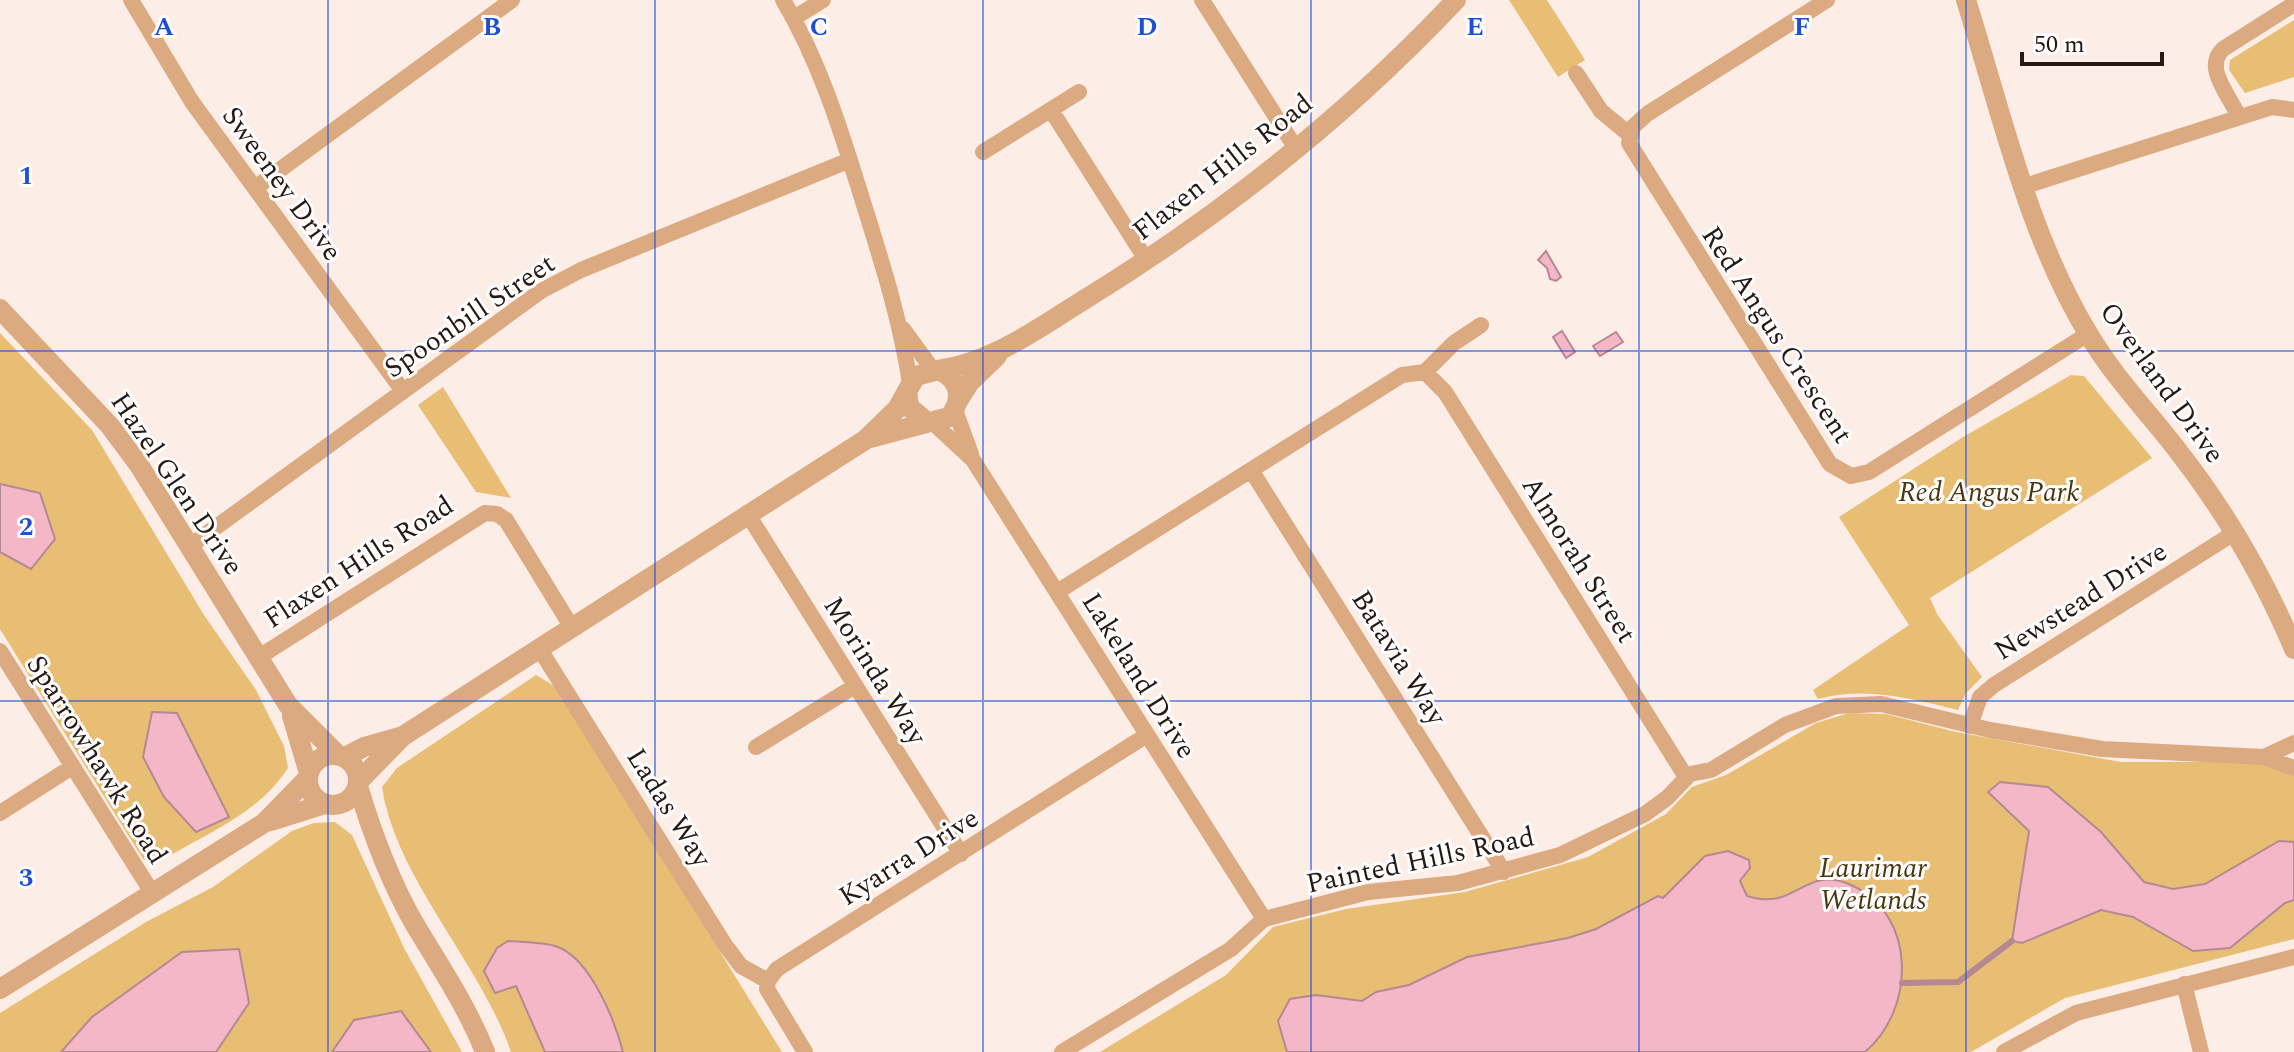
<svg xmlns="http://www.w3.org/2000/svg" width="2294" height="1052" font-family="Spectral,serif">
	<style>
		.green { fill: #e8be74 }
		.water { fill: #f4b7c8; stroke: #b68892; stroke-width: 2 }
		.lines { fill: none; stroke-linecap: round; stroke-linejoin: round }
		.stream { stroke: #b68892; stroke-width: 6 }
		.minor { stroke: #dcaa80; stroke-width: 16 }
		.tertiary { stroke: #dcaa80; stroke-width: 20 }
		.grid { fill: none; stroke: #1d4ed8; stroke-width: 2; stroke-opacity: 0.55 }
		.labels { text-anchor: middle; stroke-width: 6; stroke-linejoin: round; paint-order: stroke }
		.street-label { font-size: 28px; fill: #271915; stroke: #fefefe }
		.park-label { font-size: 28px; font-style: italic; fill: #4b3710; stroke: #fefefe }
		.grid-label { font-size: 26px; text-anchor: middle; font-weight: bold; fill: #1d4ed8; stroke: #fefefe; stroke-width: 6; stroke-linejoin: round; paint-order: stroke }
	</style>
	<rect width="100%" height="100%" fill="#fcede7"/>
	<path class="green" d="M 1509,0 L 1547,0 L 1585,60 L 1558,77 Z
		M 2294,20 L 2294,77 L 2245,93 L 2229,70 L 2230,60 Z
		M 0,333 L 92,430 L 204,615 L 256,690 L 284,746 L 288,768 C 256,817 203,834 156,864 L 143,859 L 0,629 Z
		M 2071,375 L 2084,376 L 2152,458 L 1930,598 L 1937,614 L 1982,677 L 1966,693 L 1958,710 C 1911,699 1867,686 1818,699 L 1813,690 L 1909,625 L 1839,517 L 1963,437 Z
		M 443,387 L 511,498 L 476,492 L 418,405 Z
		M 536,675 L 556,687 L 782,1052 L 511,1052 C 481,964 395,877 382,787 L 397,768 Z
		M 1849,713 L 1886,714 L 1956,732 L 2121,762 L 2249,762 L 2294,770 L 2294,939 L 2065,998 L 1971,1052 L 1100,1052 L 1226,975 L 1273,927 L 1346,909 L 1465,892 L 1588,857 L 1666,814 L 1692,787 L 1726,775 L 1816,723 Z
		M 335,822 L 352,835 L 404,948 L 462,1052 L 0,1052 L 0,1013 L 146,922 L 213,887 L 292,831 L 314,823 Z"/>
	<path class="water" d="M 1546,251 L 1561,277 L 1556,281 L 1550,279 L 1547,268 L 1538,260 Z
		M 1562,331 L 1575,352 L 1566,358 L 1553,337 Z
		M 1616,332 L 1623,342 L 1600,356 L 1593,346 Z
		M 0,484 L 40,493 L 55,539 L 31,569 L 0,552 Z
		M 152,712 L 177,713 L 229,817 L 196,832 L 164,797 L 143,757 Z
		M 2000,782 L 2048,787 L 2101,832 L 2144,882 L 2173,889 L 2205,884 L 2279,841 L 2294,842 L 2294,900 L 2285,903 L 2230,948 L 2193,951 L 2133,917 L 2101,910 L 2022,943 L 2012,941 L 2029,831 L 1988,792 Z
		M 1728,851 L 1749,860 L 1750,868 L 1740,881 L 1747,896 C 1797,912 1803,864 1851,885 C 1918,915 1915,1010 1865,1052 L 1287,1052 L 1278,1021 L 1290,999 L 1316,995 L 1362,1001 L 1376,992 L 1409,985 L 1467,957 L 1568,938 L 1596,929 L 1658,896 L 1663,898 L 1705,856 Z
		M 508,941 C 524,942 544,942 558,947 C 591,960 615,1021 623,1052 L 545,1052 L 516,986 L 495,993 L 484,971 L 497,948 Z
		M 239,949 L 249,1003 L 216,1052 L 61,1052 L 92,1017 L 182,952 Z
		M 401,1011 L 431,1052 L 332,1052 L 354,1020 Z"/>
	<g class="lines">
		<path class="stream" d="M 1902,983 L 1958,982 L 2012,941"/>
		<path class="minor" d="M 131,0 L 192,102 L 403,391
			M 783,0 C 821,64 842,134 864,205 C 883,266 900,319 910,383
			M 1202,0 L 1295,147
			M 1827,0 L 1647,114 L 1633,127 L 1629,143 L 1830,464 L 1851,476 L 1869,472 L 2088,334
			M 794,18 L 823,0
			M 1576,73 L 1601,111 L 1630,135
			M 1051,110 L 1147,261
			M 2239,117 C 2230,96 2203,68 2223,49 L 2294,4
			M 983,152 L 1079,92
			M 2025,186 L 2272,107 L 2294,110
			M 255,188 L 512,0
			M 903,329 L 933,370
			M 1425,372 L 1454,343 L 1481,325
			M 955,410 L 971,454
			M 932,422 L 973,460 L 1264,919
			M 1251,470 L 1504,872
			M 747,513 L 961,854
			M 190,546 L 541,291 L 581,270 L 850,160
			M 1057,592 L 1402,375 L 1425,372 L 1445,392 L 1686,777
			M 539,648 L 725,945 L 741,966 L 768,981
			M 0,651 L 153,894
			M 259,657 L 485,513 L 497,514 L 506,520 L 571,626
			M 1970,726 L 1980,697 L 1994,685 L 2234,533
			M 756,747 L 855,686
			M 2264,757 L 2294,743
			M 0,813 L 72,767
			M 2184,984 L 2201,1052
			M 805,1052 L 767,989 L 768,981 L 777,969 L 1147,735
			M 1062,1052 L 1231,949 L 1264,919 L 1368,892 L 1458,883 L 1560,855 L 1645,814 L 1667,798 L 1690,774 L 1711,770 L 1785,725 L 1836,706 L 1881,704 L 1990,730 L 2102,749 L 2264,757 L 2294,768
			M 2004,1052 L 2076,1013 L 2294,957"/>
		<path class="tertiary" d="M 1966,0 C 2001,111 2028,235 2089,335 C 2114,377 2148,412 2178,451 C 2225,511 2264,578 2294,649
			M 0,309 L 110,426 L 139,465 L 288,705 L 337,754
			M 938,370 C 992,362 1034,331 1079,303 C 1216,219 1346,117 1456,0
			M 958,401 L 970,382 L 997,356
			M 870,438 L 949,417 C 964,399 960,379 938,370 L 916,376 L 907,391 L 909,407 L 927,422
			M 292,716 L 309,773
			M308 780a25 25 0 1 1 50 0a25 25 0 1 1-50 0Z
			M 345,757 L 364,747 L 399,737
			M 359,781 L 403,736 L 865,440 L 897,409 L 907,391
			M 358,786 C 372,833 390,881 414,923 C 439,965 467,1006 485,1052
			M 271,821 L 325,804
			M 0,989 L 264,823 L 308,778"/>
	</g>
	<path class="grid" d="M 328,0 L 328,1052M 655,0 L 655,1052M 983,0 L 983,1052M 1311,0 L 1311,1052M 1639,0 L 1639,1052M 1966,0 L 1966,1052M 0,351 L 2294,351M 0,701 L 2294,701"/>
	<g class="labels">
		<g class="street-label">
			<text transform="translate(1222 166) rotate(-38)" y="10">Flaxen Hills Road</text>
			<text transform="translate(283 183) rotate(54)" y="10">Sweeney Drive</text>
			<text transform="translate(469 315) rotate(-34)" y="10">Spoonbill Street</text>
			<text transform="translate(1778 334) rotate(57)" y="10">Red Angus Crescent</text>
			<text transform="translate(2163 382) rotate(54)" y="10">Overland Drive</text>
			<text transform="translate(178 483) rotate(56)" y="10">Hazel Glen Drive</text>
			<text transform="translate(1580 559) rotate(58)" y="10">Almorah Street</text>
			<text transform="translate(358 561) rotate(-33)" y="10">Flaxen Hills Road</text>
			<text transform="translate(2080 600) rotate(-32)" y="10">Newstead Drive</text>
			<text transform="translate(1400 657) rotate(58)" y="10">Batavia Way</text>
			<text transform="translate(876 670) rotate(58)" y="10">Morinda Way</text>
			<text transform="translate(1140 675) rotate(58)" y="10">Lakeland Drive</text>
			<text transform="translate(98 759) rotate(58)" y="10">Sparrowhawk Road</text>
			<text transform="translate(670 807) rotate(58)" y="10">Ladas Way</text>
			<text transform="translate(908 856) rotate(-32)" y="10">Kyarra Drive</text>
			<text transform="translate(1420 859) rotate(-12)" y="10">Painted Hills Road</text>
		</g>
		<g class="park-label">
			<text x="1989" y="501">Red Angus Park</text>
			<text x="1873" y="877">Laurimar<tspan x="1873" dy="32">Wetlands</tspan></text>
		</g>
	</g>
	<g class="grid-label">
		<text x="164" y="35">A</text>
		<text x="492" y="35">B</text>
		<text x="819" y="35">C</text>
		<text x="1147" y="35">D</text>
		<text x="1475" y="35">E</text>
		<text x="1802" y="35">F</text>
		<text x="26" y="184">1</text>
		<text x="26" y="535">2</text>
		<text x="26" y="886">3</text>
	</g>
	<path d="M2022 52v12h140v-12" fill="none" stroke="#271915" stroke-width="4"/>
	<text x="2034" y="52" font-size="24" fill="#271915" stroke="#fefefe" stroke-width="6" paint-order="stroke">50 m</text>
</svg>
